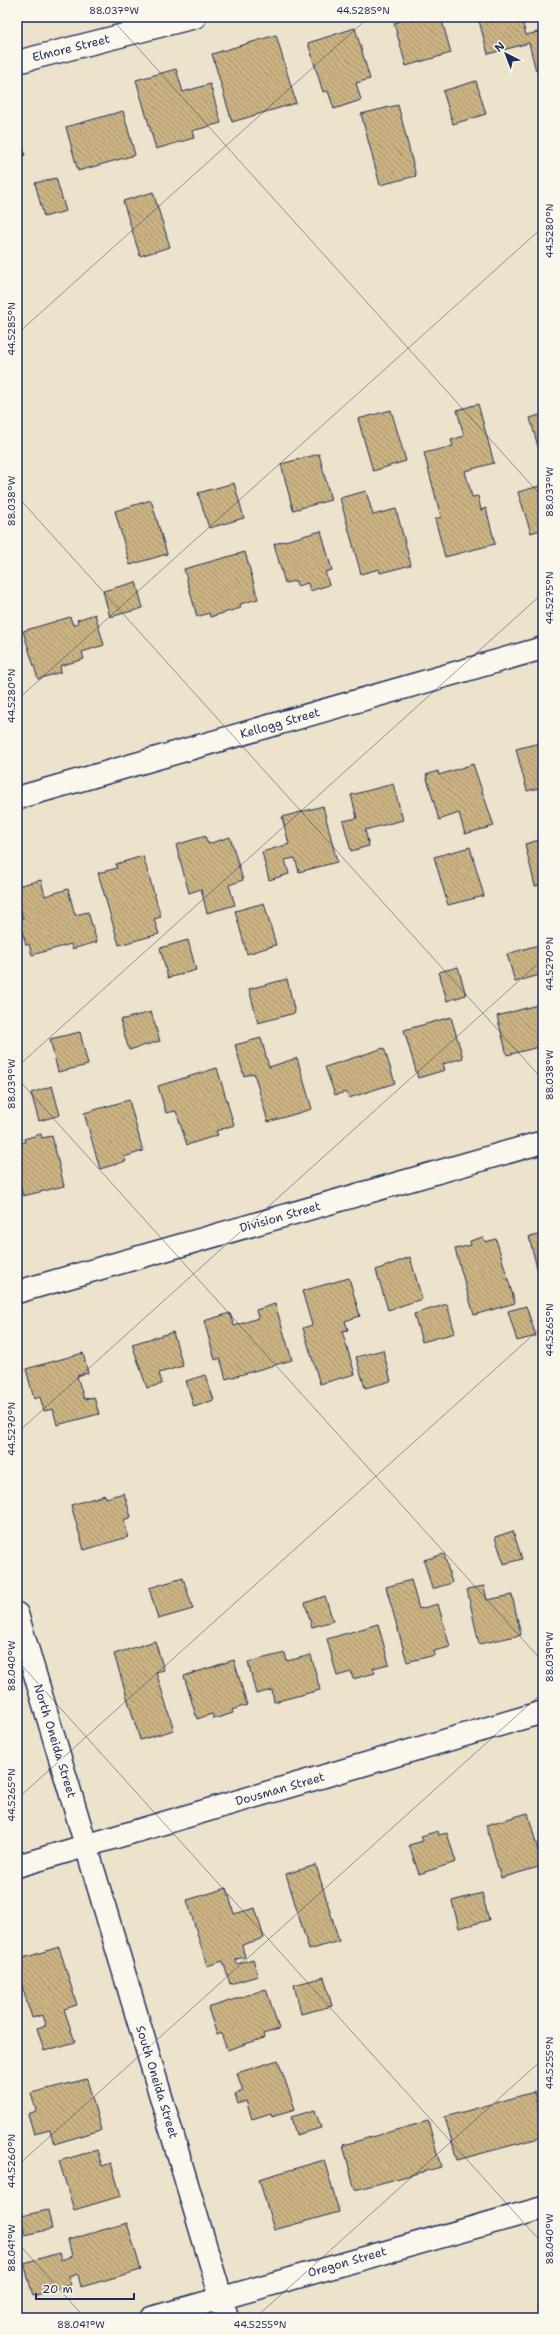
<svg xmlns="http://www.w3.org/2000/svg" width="560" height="2335" font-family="'Shantell Sans',sans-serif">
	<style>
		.building { fill: url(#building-back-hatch); stroke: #1b2f5e }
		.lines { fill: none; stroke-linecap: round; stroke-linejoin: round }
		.minor-casing { stroke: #1b2f5e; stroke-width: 25 }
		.minor { stroke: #fbf7ec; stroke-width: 22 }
		.ticks { fill: none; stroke: #1b2f5e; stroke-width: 1; stroke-opacity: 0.45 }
		.labels { text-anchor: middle; stroke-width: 3; stroke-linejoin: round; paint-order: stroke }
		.street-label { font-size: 12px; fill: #1b2f5e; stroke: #fbf7ec }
		.neatline { fill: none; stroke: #1b2f5e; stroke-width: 1.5 }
		.ticks-label { font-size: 10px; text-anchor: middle; fill: #1b2f5e }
	</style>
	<defs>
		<pattern id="building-back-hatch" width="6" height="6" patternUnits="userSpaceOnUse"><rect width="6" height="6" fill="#ccb383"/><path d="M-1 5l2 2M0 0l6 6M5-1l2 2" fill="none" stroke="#a5926e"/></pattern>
	</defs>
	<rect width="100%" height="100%" fill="#ede3cc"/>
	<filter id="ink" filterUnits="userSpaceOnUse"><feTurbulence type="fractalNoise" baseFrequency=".025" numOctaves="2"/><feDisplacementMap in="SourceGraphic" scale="8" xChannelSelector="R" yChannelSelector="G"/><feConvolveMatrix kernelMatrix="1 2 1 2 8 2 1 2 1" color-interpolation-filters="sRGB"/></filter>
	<g filter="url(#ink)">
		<path class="building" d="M 407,17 L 441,17 L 451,53 L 406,66 L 394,23 L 408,19 Z
			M 478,17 L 521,17 L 526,35 L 543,31 L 543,70 L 536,71 L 529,43 L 488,54 Z
			M 355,28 L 370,79 L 356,83 L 361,100 L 334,109 L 328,91 L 323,92 L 308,43 Z
			M 276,35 L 296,103 L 232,122 L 212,54 Z
			M 176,69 L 183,92 L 210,84 L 221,123 L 192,131 L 194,138 L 156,149 L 136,80 Z
			M 476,81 L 486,114 L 453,124 L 443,91 Z
			M 398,105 L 416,176 L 380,185 L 361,114 Z
			M 123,111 L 135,155 L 78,171 L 66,127 Z
			M 17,129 L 25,155 L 17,158 Z
			M 56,178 L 66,211 L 44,217 L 35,183 Z
			M 153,192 L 170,247 L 140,256 L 123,201 Z
			M 478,404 L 494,463 L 465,471 L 472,497 L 478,496 L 481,510 L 486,508 L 495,544 L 445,557 L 435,519 L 441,517 L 424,453 L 453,446 L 451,440 L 464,436 L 457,410 Z
			M 391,410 L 406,461 L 373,471 L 358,419 Z
			M 543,414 L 543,457 L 541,457 L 530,418 Z
			M 319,454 L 331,500 L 293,510 L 281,464 Z
			M 234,483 L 244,518 L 209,528 L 198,493 Z
			M 543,485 L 543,529 L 531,533 L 518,492 Z
			M 366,491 L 373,515 L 396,509 L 411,565 L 380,573 L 379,569 L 361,574 L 340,498 Z
			M 151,500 L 167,554 L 130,565 L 115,511 Z
			M 321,531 L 332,570 L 325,572 L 329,585 L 310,591 L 308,583 L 297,586 L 296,581 L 285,583 L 274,544 Z
			M 245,552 L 258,599 L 240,604 L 241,608 L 210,617 L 209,613 L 197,617 L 184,569 Z
			M 136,582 L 143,608 L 110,617 L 103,591 Z
			M 95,614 L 104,645 L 82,652 L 84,659 L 60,666 L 61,672 L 38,679 L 23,631 L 70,617 L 73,625 L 78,623 L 77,620 Z
			M 543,742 L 543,787 L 527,791 L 516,749 Z
			M 473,764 L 494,826 L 465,834 L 459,813 L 439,820 L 426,775 L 438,771 L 439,775 Z
			M 393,784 L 403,820 L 365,830 L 369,846 L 351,851 L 343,821 L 357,818 L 351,795 Z
			M 323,806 L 337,862 L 299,872 L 295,858 L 285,860 L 289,874 L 269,880 L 262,852 L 289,844 L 282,817 Z
			M 205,836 L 208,844 L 230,837 L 243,880 L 229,885 L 235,905 L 207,913 L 201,889 L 189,893 L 176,845 Z
			M 543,839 L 543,884 L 535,886 L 525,844 Z
			M 470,847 L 484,896 L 448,905 L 434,857 Z
			M 143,856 L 161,917 L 154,919 L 159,934 L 119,945 L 98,873 L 117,868 L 116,864 Z
			M 41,880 L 45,896 L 68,889 L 75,915 L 88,912 L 97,942 L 72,949 L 71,944 L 32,955 L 29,944 L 26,945 L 19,919 L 23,918 L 17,895 L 17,886 Z
			M 264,903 L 276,945 L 247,954 L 235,911 Z
			M 188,940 L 196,970 L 168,978 L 160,948 Z
			M 538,945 L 543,962 L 543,974 L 515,982 L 507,954 Z
			M 458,967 L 466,995 L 447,1001 L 439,972 Z
			M 287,979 L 295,1013 L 258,1023 L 249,989 Z
			M 537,1005 L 543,1027 L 543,1046 L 507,1055 L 497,1016 Z
			M 151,1012 L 160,1041 L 129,1050 L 120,1020 Z
			M 451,1017 L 463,1058 L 443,1064 L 445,1070 L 418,1078 L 404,1030 Z
			M 80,1032 L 88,1065 L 58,1072 L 50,1039 Z
			M 261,1038 L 269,1067 L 297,1058 L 312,1109 L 268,1122 L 254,1073 L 244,1076 L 235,1045 Z
			M 384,1048 L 395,1083 L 349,1098 L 346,1092 L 335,1095 L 325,1067 Z
			M 217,1068 L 234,1125 L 216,1131 L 218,1135 L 187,1145 L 176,1111 L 166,1113 L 158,1086 Z
			M 52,1086 L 60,1115 L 39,1121 L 31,1093 Z
			M 129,1100 L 143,1151 L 124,1157 L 126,1161 L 100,1169 L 84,1113 Z
			M 41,1134 L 42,1138 L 52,1136 L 64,1186 L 23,1196 L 17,1171 L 17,1144 L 25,1142 L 24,1139 Z
			M 543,1234 L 543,1278 L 540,1279 L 529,1237 Z
			M 483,1237 L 485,1242 L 496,1239 L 515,1303 L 474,1315 L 455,1249 L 471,1245 L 470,1241 Z
			M 410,1257 L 422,1299 L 388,1310 L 376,1270 Z
			M 349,1278 L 360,1316 L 345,1321 L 348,1330 L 342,1331 L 355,1374 L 320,1384 L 303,1328 L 312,1325 L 302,1291 Z
			M 275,1304 L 292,1360 L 226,1379 L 220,1358 L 215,1360 L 204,1321 L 230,1313 L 234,1326 L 258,1318 L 256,1310 Z
			M 447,1304 L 455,1333 L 422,1342 L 414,1314 Z
			M 526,1306 L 536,1336 L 517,1341 L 508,1311 Z
			M 173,1332 L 183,1366 L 159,1373 L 162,1384 L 147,1388 L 132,1344 Z
			M 383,1350 L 391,1381 L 365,1388 L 356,1357 Z
			M 83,1353 L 88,1373 L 77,1376 L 84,1399 L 94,1397 L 99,1414 L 57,1425 L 53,1409 L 44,1411 L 40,1397 L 34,1399 L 26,1369 Z
			M 205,1375 L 214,1400 L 194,1407 L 186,1381 Z
			M 124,1493 L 131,1517 L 124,1520 L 128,1537 L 84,1550 L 71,1505 L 105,1495 L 106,1498 Z
			M 513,1531 L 522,1559 L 504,1564 L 495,1537 Z
			M 444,1554 L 452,1583 L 432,1589 L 424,1560 Z
			M 183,1578 L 193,1609 L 158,1619 L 149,1588 Z
			M 411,1580 L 419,1609 L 438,1604 L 450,1647 L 434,1651 L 435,1655 L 407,1662 L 386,1587 Z
			M 543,1581 L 543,1600 L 538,1582 Z
			M 484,1586 L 487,1600 L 512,1595 L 521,1635 L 479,1644 L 467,1589 Z
			M 325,1596 L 333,1621 L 312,1627 L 305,1603 Z
			M 378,1624 L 389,1664 L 373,1668 L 375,1673 L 353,1679 L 351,1672 L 337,1676 L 327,1639 Z
			M 155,1641 L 164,1670 L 156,1672 L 174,1730 L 140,1740 L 114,1654 Z
			M 285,1653 L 287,1661 L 311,1655 L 320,1690 L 274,1702 L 272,1690 L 256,1694 L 248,1662 Z
			M 234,1660 L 247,1705 L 232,1710 L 233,1713 L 214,1719 L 212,1714 L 197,1719 L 184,1676 Z
			M 528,1813 L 542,1866 L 501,1878 L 486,1825 Z
			M 438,1831 L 439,1835 L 447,1833 L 456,1862 L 419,1874 L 409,1845 L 423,1841 L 421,1836 Z
			M 316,1865 L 339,1941 L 309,1950 L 286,1874 Z
			M 227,1888 L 234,1914 L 255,1908 L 264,1938 L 242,1945 L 245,1957 L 236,1959 L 237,1964 L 253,1959 L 258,1976 L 230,1984 L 223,1961 L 207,1966 L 187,1900 Z
			M 482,1893 L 489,1920 L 459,1928 L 452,1901 Z
			M 59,1947 L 77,2005 L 64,2009 L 75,2042 L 44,2051 L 37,2028 L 46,2025 L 43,2015 L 32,2018 L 17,1970 L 17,1960 Z
			M 324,1977 L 332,2006 L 301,2014 L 294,1985 Z
			M 266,1989 L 279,2029 L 263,2034 L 264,2038 L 227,2050 L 221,2033 L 217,2035 L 208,2008 Z
			M 278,2060 L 295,2109 L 272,2116 L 271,2113 L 252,2119 L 246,2101 L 238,2104 L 235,2094 L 243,2091 L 237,2073 Z
			M 87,2079 L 101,2130 L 54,2144 L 50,2130 L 34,2134 L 28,2114 L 36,2111 L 31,2093 Z
			M 534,2092 L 543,2125 L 543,2137 L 457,2160 L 445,2117 Z
			M 315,2110 L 321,2128 L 296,2135 L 291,2117 Z
			M 428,2121 L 441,2167 L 355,2190 L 343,2145 Z
			M 97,2150 L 102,2166 L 111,2163 L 121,2196 L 74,2210 L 59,2161 Z
			M 324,2160 L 339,2212 L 274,2230 L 259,2179 Z
			M 48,2210 L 52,2229 L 25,2235 L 21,2216 Z
			M 127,2223 L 141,2270 L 81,2287 L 78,2274 L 69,2277 L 70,2285 L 33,2296 L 24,2263 L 59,2253 L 61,2260 L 72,2256 L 68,2240 Z
			M 543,2304 L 543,2318 L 540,2318 L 537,2306 Z"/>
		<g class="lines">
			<g class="minor-casing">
				<path id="minor" d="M 17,62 L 195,17
					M 17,798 L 543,648
					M 17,1292 L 543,1142
					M 17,1614 L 227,2318
					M 17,1866 L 543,1712
					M 151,2318 L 543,2208"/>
			</g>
			<use href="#minor" class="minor"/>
		</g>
	</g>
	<path class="ticks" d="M 110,17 L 543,498M 17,334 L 369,17M 17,496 L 543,1080M 17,700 L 543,227M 17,1067 L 543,593M 17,1078 L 543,1662M 17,1433 L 543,959M 17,1660 L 543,2244M 17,1799 L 543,1326M 17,2166 L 543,1692M 17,2242 L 85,2318M 255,2318 L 543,2059"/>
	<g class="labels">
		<g class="street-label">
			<text transform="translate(71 48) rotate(-14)" y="4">Elmore Street</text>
			<text transform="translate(280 723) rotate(-16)" y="4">Kellogg Street</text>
			<text transform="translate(280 1217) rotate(-16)" y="4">Division Street</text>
			<text transform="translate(55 1741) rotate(73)" y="4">North Oneida Street</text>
			<text transform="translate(280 1789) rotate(-16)" y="4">Dousman Street</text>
			<text transform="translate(157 2082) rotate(73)" y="4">South Oneida Street</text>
			<text transform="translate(347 2262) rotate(-16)" y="4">Oregon Street</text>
		</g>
	</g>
	<rect width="560" height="2335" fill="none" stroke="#fbf7ec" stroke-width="44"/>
	<g transform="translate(506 54) rotate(318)" stroke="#fbf7ec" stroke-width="3" paint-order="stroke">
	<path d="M0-3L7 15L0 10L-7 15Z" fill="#1b2f5e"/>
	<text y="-6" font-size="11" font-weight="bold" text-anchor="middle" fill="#1b2f5e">N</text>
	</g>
	<path d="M36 2293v6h98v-6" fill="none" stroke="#1b2f5e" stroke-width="2"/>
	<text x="42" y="2293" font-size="12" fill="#1b2f5e" stroke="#fbf7ec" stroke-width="3" paint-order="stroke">20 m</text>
	<rect x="22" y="22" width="516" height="2291" class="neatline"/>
	<g class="ticks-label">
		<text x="114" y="14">88.037°W</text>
		<text x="363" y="14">44.5285°N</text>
		<text transform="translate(549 231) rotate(-90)" y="4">44.5280°N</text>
		<text transform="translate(11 329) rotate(-90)" y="4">44.5285°N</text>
		<text transform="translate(549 492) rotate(-90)" y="4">88.037°W</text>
		<text transform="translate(11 501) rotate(-90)" y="4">88.038°W</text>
		<text transform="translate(549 598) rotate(-90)" y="4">44.5275°N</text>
		<text transform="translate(11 696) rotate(-90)" y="4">44.5280°N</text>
		<text transform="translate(549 964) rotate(-90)" y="4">44.5270°N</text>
		<text transform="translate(549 1075) rotate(-90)" y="4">88.038°W</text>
		<text transform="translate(11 1084) rotate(-90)" y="4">88.039°W</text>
		<text transform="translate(549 1330) rotate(-90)" y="4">44.5265°N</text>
		<text transform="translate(11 1429) rotate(-90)" y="4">44.5270°N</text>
		<text transform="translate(549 1657) rotate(-90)" y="4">88.039°W</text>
		<text transform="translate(11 1666) rotate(-90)" y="4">88.040°W</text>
		<text transform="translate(11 1795) rotate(-90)" y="4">44.5265°N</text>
		<text transform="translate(549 2063) rotate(-90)" y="4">44.5255°N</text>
		<text transform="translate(11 2161) rotate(-90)" y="4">44.5260°N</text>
		<text transform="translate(549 2239) rotate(-90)" y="4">88.040°W</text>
		<text transform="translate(11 2248) rotate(-90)" y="4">88.041°W</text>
		<text x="81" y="2328">88.041°W</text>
		<text x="260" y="2328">44.5255°N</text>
	</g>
</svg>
